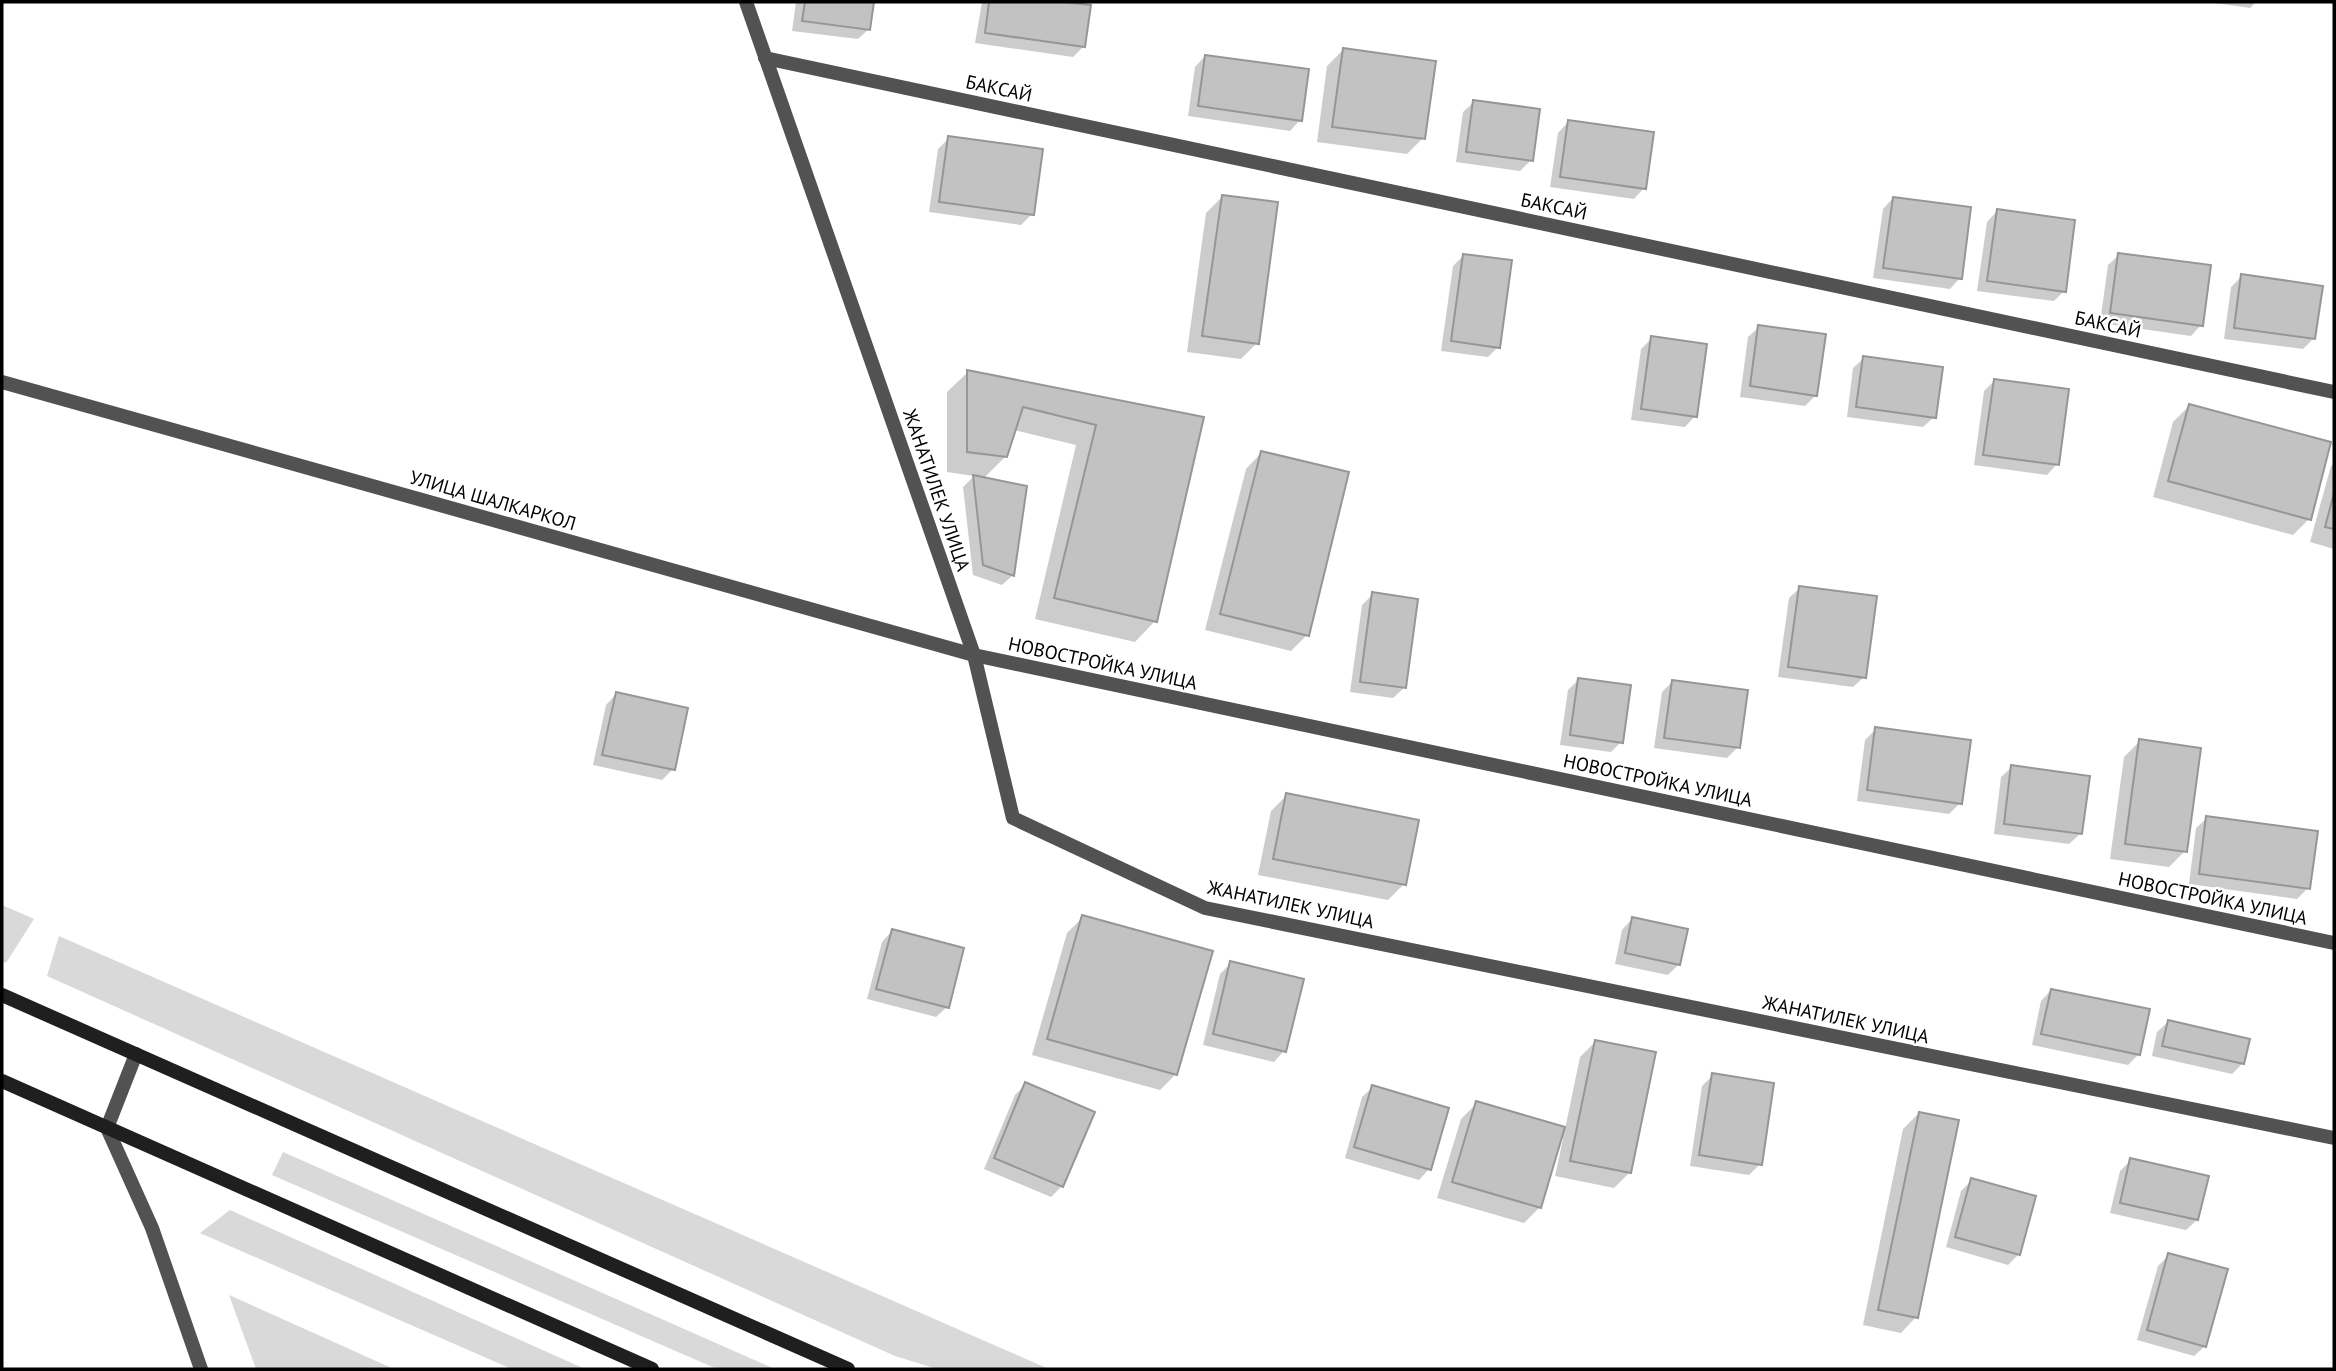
<svg xmlns="http://www.w3.org/2000/svg" width="2336" height="1371" font-family="'PT Sans',sans-serif">
	<style>
		.green { fill: #d9d9d9 }
		.shadow { fill: #0003 }
		.building { fill: #c2c2c2; stroke: #969696; stroke-width: 2 }
		.lines { fill: none; stroke-linecap: round; stroke-linejoin: round }
		.lane { stroke: #525252; stroke-width: 14 }
		.street { stroke: #525252; stroke-width: 14 }
		.secondary { stroke: #1f1f1f; stroke-width: 14 }
		.labels { text-anchor: middle; stroke-width: 5; stroke-linejoin: round; paint-order: stroke }
		.street-label { font-size: 19px; fill: #000; stroke: #fff }
	</style>
	<rect width="100%" height="100%" fill="#fff"/>
	<path class="green" d="M 2,905 L 34,919 L 6,963 L 2,961 Z
		M 59,936 L 1049,1369 L 937,1369 L 895,1356 L 47,976 Z
		M 283,1152 L 775,1369 L 717,1369 L 272,1175 Z
		M 230,1210 L 585,1369 L 512,1369 L 200,1233 Z
		M 229,1295 L 394,1369 L 256,1369 Z"/>
	<path class="shadow" d="M 796,2 L 872,2 L 869,29 L 858,39 L 792,31 Z
		M 982,2 L 1052,2 L 1089,7 L 1084,46 L 1073,57 L 975,43 Z
		M 2207,2 L 2256,2 L 2250,8 Z
		M 1343,50 L 1423,138 L 1407,154 L 1317,142 L 1327,66 Z
		M 1205,56 L 1300,120 L 1290,131 L 1188,116 L 1195,67 Z
		M 1474,102 L 1531,160 L 1520,171 L 1456,162 L 1463,112 Z
		M 1568,122 L 1644,188 L 1634,199 L 1550,187 L 1558,133 Z
		M 949,138 L 1032,214 L 1021,225 L 929,212 L 938,149 Z
		M 1222,197 L 1257,343 L 1241,359 L 1187,352 L 1206,213 Z
		M 1893,198 L 1960,278 L 1950,289 L 1873,278 L 1883,209 Z
		M 1997,211 L 2064,291 L 2054,301 L 1977,291 L 1987,222 Z
		M 2119,255 L 2201,325 L 2191,336 L 2100,323 L 2108,265 Z
		M 1463,256 L 1498,347 L 1488,357 L 1441,351 L 1453,266 Z
		M 2242,276 L 2314,338 L 2303,349 L 2224,339 L 2231,287 Z
		M 1759,327 L 1816,395 L 1805,406 L 1740,397 L 1748,337 Z
		M 1652,338 L 1695,416 L 1685,427 L 1631,420 L 1641,349 Z
		M 1864,358 L 1934,417 L 1923,427 L 1847,417 L 1853,368 Z
		M 968,372 L 1202,418 L 1155,621 L 1135,642 L 1035,619 L 1076,445 L 1014,430 L 1006,456 L 983,479 L 1013,575 L 1002,585 L 973,575 L 963,487 L 974,476 L 947,472 L 947,392 Z
		M 1994,381 L 2057,464 L 2047,475 L 1974,465 L 1984,391 Z
		M 2189,406 L 2309,519 L 2293,535 L 2153,497 L 2173,422 Z
		M 1261,453 L 1307,635 L 1291,651 L 1205,630 L 1246,469 Z
		M 2334,463 L 2334,549 L 2310,542 L 2331,466 Z
		M 1800,588 L 1864,677 L 1853,687 L 1778,677 L 1789,598 Z
		M 1373,594 L 1404,688 L 1393,698 L 1350,692 L 1362,605 Z
		M 1579,679 L 1621,742 L 1611,752 L 1560,745 L 1568,690 Z
		M 1673,681 L 1738,747 L 1727,758 L 1654,748 L 1662,692 Z
		M 616,694 L 673,769 L 662,780 L 593,765 L 606,705 Z
		M 1876,729 L 1960,803 L 1949,814 L 1857,801 L 1865,740 Z
		M 2140,741 L 2185,851 L 2169,867 L 2110,859 L 2124,757 Z
		M 2012,767 L 2080,834 L 2069,844 L 1994,834 L 2001,777 Z
		M 1287,795 L 1404,884 L 1388,900 L 1258,875 L 1271,811 Z
		M 2207,818 L 2308,888 L 2297,899 L 2189,884 L 2196,828 Z
		M 1083,917 L 1176,1074 L 1160,1090 L 1032,1055 L 1067,933 Z
		M 1632,919 L 1679,964 L 1668,975 L 1615,964 L 1622,930 Z
		M 892,931 L 947,1007 L 936,1017 L 867,999 L 882,942 Z
		M 1231,963 L 1284,1051 L 1274,1062 L 1203,1045 L 1220,974 Z
		M 2051,990 L 2139,1054 L 2128,1065 L 2032,1045 L 2041,1001 Z
		M 2168,1022 L 2243,1063 L 2232,1074 L 2152,1056 L 2157,1032 Z
		M 1596,1041 L 1630,1172 L 1614,1188 L 1555,1176 L 1563,1139 L 1560,1138 L 1540,1207 L 1524,1223 L 1437,1198 L 1461,1119 L 1477,1103 L 1565,1129 L 1580,1057 Z
		M 1713,1075 L 1760,1164 L 1749,1175 L 1690,1166 L 1702,1086 Z
		M 1026,1084 L 1062,1186 L 1051,1197 L 984,1169 L 1015,1095 Z
		M 1373,1087 L 1429,1169 L 1419,1180 L 1345,1158 L 1362,1097 Z
		M 1919,1113 L 1916,1317 L 1901,1333 L 1863,1325 L 1903,1129 Z
		M 2131,1160 L 2197,1220 L 2186,1230 L 2110,1213 L 2120,1171 Z
		M 1972,1180 L 2019,1254 L 2008,1265 L 1946,1247 L 1961,1191 Z
		M 2169,1255 L 2205,1346 L 2194,1356 L 2137,1340 L 2158,1266 Z"/>
	<path class="building" d="M 805,2 L 874,2 L 870,30 L 802,21 Z
		M 989,2 L 1064,2 L 1091,5 L 1085,47 L 985,33 Z
		M 1343,48 L 1436,61 L 1425,139 L 1332,127 Z
		M 1205,55 L 1309,69 L 1302,121 L 1198,106 Z
		M 1473,100 L 1540,109 L 1533,161 L 1466,152 Z
		M 1568,120 L 1654,132 L 1646,189 L 1560,177 Z
		M 948,136 L 1043,149 L 1034,215 L 939,202 Z
		M 1222,195 L 1278,202 L 1259,344 L 1202,336 Z
		M 1893,197 L 1971,207 L 1962,279 L 1883,268 Z
		M 1997,209 L 2075,220 L 2066,292 L 1987,281 Z
		M 2118,253 L 2211,265 L 2203,326 L 2110,313 Z
		M 1463,254 L 1512,260 L 1500,348 L 1451,341 Z
		M 2241,274 L 2323,286 L 2315,339 L 2234,328 Z
		M 1758,325 L 1826,334 L 1817,396 L 1750,386 Z
		M 1651,336 L 1707,344 L 1697,417 L 1641,409 Z
		M 1863,356 L 1943,367 L 1936,418 L 1856,407 Z
		M 967,370 L 1204,417 L 1157,622 L 1054,598 L 1096,425 L 1023,407 L 1007,457 L 967,452 Z
		M 1994,379 L 2069,389 L 2059,465 L 1983,455 Z
		M 2189,404 L 2331,442 L 2311,520 L 2168,481 Z
		M 1261,451 L 1349,472 L 1309,636 L 1220,614 Z
		M 973,475 L 1027,486 L 1014,576 L 983,565 Z
		M 2334,493 L 2334,529 L 2325,527 Z
		M 1799,586 L 1877,596 L 1866,678 L 1788,667 Z
		M 1372,592 L 1418,599 L 1406,688 L 1360,682 Z
		M 1578,678 L 1631,685 L 1623,743 L 1570,735 Z
		M 1672,680 L 1748,690 L 1740,748 L 1664,738 Z
		M 616,692 L 688,708 L 675,770 L 602,755 Z
		M 1875,727 L 1971,740 L 1962,804 L 1867,790 Z
		M 2139,739 L 2201,748 L 2187,852 L 2125,844 Z
		M 2011,765 L 2090,776 L 2082,834 L 2004,824 Z
		M 1286,793 L 1419,820 L 1406,885 L 1273,859 Z
		M 2206,816 L 2318,831 L 2310,889 L 2199,874 Z
		M 1082,915 L 1213,951 L 1177,1075 L 1047,1039 Z
		M 1632,917 L 1688,929 L 1680,965 L 1625,953 Z
		M 892,929 L 964,948 L 949,1008 L 876,989 Z
		M 1230,961 L 1304,979 L 1286,1052 L 1213,1034 Z
		M 2051,989 L 2150,1009 L 2140,1055 L 2041,1034 Z
		M 2168,1020 L 2250,1039 L 2244,1064 L 2162,1046 Z
		M 1595,1040 L 1656,1052 L 1631,1173 L 1570,1161 Z
		M 1712,1073 L 1774,1083 L 1762,1165 L 1699,1155 Z
		M 1025,1082 L 1095,1112 L 1063,1187 L 994,1158 Z
		M 1372,1085 L 1449,1108 L 1431,1170 L 1354,1147 Z
		M 1476,1101 L 1565,1127 L 1541,1208 L 1452,1182 Z
		M 1919,1112 L 1959,1120 L 1918,1318 L 1878,1310 Z
		M 2130,1158 L 2209,1176 L 2198,1220 L 2120,1203 Z
		M 1971,1178 L 2036,1196 L 2020,1255 L 1955,1237 Z
		M 2168,1253 L 2228,1269 L 2206,1347 L 2147,1330 Z"/>
	<g class="lines">
		<path class="lane" d="M 136,1054 L 107,1128 L 152,1228 L 201,1369"/>
		<path class="street" d="M 746,2 L 974,655 L 1013,818 L 1205,908 L 2334,1138
			M 765,58 L 2334,392
			M 2,382 L 974,655 L 2334,943"/>
		<path class="secondary" d="M 2,995 L 848,1369
			M 2,1081 L 652,1369"/>
	</g>
	<g class="labels">
		<g class="street-label">
			<text transform="translate(999 88) rotate(12)" y="7">БАКСАЙ</text>
			<text transform="translate(1554 206) rotate(12)" y="7">БАКСАЙ</text>
			<text transform="translate(2108 324) rotate(12)" y="7">БАКСАЙ</text>
			<text transform="translate(937 490) rotate(71)" y="7">ЖАНАТИЛЕК УЛИЦА</text>
			<text transform="translate(493 500) rotate(16)" y="7">УЛИЦА ШАЛКАРКОЛ</text>
			<text transform="translate(1103 663) rotate(12)" y="7">НОВОСТРОЙКА УЛИЦА</text>
			<text transform="translate(1658 780) rotate(12)" y="7">НОВОСТРОЙКА УЛИЦА</text>
			<text transform="translate(2213 898) rotate(12)" y="7">НОВОСТРОЙКА УЛИЦА</text>
			<text transform="translate(1291 904) rotate(12)" y="7">ЖАНАТИЛЕК УЛИЦА</text>
			<text transform="translate(1846 1019) rotate(12)" y="7">ЖАНАТИЛЕК УЛИЦА</text>
		</g>
	</g>
	<rect width="2336" height="1371" fill="none" stroke="#000000" stroke-width="7"/>
</svg>
